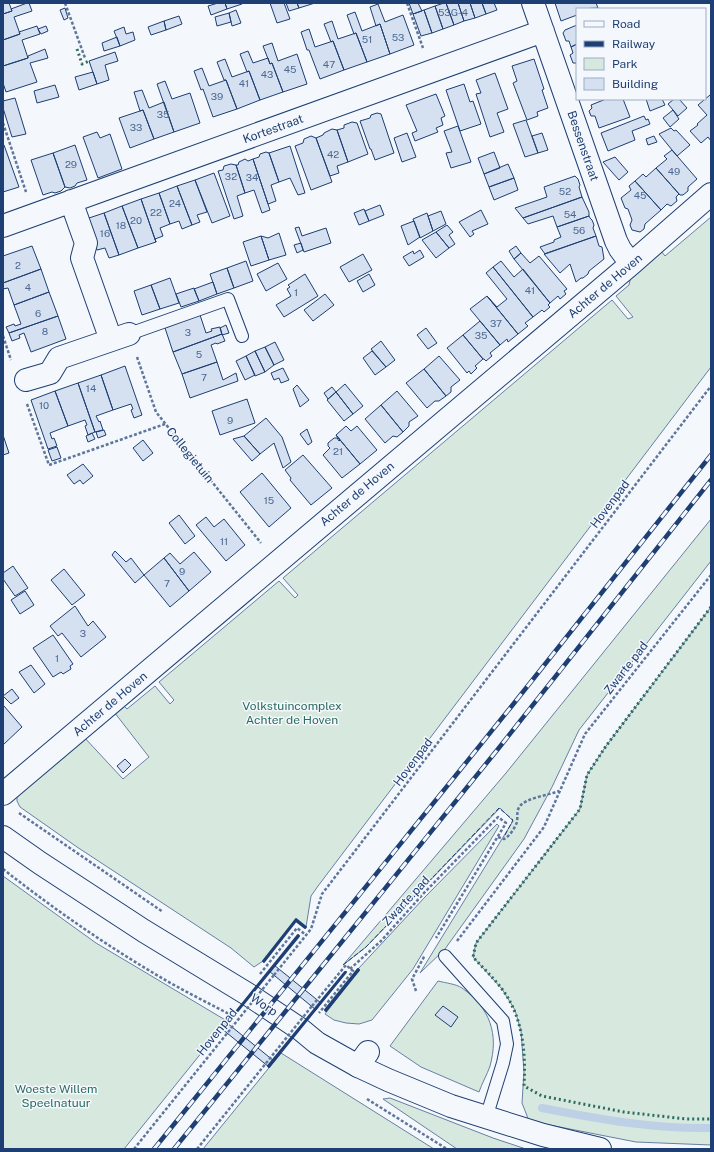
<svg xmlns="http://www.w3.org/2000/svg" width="714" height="1152" font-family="'Public Sans',sans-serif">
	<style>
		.green { fill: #d7e8df; stroke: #687fa3 }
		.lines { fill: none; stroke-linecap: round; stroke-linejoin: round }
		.stream { stroke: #bed0e5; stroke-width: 8 }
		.building { fill: #d5e0f0; stroke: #1d3f73 }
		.lane-casing { stroke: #1d3f73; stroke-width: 14 }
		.street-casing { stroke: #1d3f73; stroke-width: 24 }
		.secondary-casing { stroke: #1d3f73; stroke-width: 24 }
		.path { stroke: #5e769c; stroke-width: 2.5; stroke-dasharray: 3 2; stroke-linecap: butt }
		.lane { stroke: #f4f7fb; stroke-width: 12 }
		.street { stroke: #f4f7fb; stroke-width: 22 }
		.secondary { stroke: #f4f7fb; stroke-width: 22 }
		.rail-casing { stroke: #1d3f73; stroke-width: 4.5 }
		.rail { stroke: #f4f7fb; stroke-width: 3; stroke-dasharray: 9; stroke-linecap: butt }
		.path-bridge { stroke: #5e769c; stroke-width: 2.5; stroke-dasharray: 3 2; stroke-linecap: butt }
		.hedge { stroke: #2c6c60; stroke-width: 3; stroke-dasharray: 2 3; stroke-linecap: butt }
		.fence { stroke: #1d3f73; stroke-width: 1; stroke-dasharray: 5 2; stroke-linecap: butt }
		.wall { stroke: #1d3f73; stroke-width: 2 }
		.labels { text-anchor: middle; stroke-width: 3; stroke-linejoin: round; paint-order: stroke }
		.number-label { font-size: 10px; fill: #4b6792 }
		.street-label { font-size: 12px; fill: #1d3f73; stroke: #f4f7fb }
		.park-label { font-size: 12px; fill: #2c6c60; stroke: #f4f7fb }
	</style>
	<rect width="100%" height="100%" fill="#f4f7fb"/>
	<path class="green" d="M 711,217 L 711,367 L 318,886 L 311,896 L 306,927 L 296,920 L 263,961 L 254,967 L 231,948 L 77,847 L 20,807 L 17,801 L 17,795 L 83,736 L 123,779 L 149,757 L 111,708 L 119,701 L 127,709 L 155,686 L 170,704 L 174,700 L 159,682 L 279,581 L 295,598 L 298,595 L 283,578 L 612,300 L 628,319 L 633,317 L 616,296 L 629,285 L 631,276 L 661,251 L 665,256 Z
		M 711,519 L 711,561 L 579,730 L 552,787 L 524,839 L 445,949 L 420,973 L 513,821 L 500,808 L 366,947 L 343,965 L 506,773 Z
		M 711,607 L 711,1145 L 636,1142 L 529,1121 L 522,1103 L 524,1072 L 521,1031 L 515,1010 L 502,989 L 473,957 L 476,943 L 580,809 L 587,775 L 606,746 Z
		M 497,824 L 499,826 L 413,969 L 372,1020 L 359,1024 L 346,1023 L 334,1020 L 325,1014 L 359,970 L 358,969 L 425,897 Z
		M 3,876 L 96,943 L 227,1021 L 124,1149 L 3,1149 Z
		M 438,981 C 446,983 456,984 462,988 C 490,1008 499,1034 490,1066 C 487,1075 482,1083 479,1092 L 421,1067 L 390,1046 Z
		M 281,1053 L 434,1149 L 203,1149 Z
		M 390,1098 L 493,1138 L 526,1149 L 457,1149 L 383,1099 Z"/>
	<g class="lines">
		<path class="stream" d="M 542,1108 C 598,1119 653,1129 711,1128"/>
	</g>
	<path class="building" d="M 3,3 L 9,3 L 12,11 L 3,14 Z
		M 27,3 L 29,3 L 32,11 L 14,17 L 20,34 L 3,40 L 3,14 L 12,11 L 11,9 Z
		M 218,3 L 225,3 L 227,9 L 211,15 L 208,6 Z
		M 225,3 L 242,3 L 242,4 L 227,9 Z
		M 270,3 L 284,3 L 290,19 L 277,23 Z
		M 286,3 L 297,3 L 299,8 L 289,11 Z
		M 297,3 L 315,3 L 299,8 Z
		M 409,3 L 418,3 L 422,11 L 413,14 Z
		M 444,3 L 446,3 L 454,25 L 443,29 L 435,6 Z
		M 446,3 L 458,3 L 464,21 L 454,25 Z
		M 458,3 L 470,3 L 475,18 L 464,21 Z
		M 470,3 L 482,3 L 486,14 L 475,18 Z
		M 482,3 L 494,3 L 497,10 L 486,14 Z
		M 555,3 L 596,3 L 598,8 L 577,9 L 577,15 L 561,21 Z
		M 378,4 L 385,22 L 403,15 L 414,45 L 390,54 L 380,24 L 376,26 L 370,7 Z
		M 435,6 L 443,29 L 432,33 L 424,10 Z
		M 65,8 L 68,18 L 64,20 L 60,10 Z
		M 236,10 L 241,23 L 232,26 L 229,13 Z
		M 424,10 L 432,33 L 421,36 L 413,14 Z
		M 355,12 L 362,31 L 380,24 L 390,54 L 367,62 L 356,33 L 354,34 L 347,15 Z
		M 229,13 L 231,22 L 217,26 L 215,17 Z
		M 179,16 L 182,24 L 166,30 L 164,21 Z
		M 164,21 L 166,30 L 151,35 L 148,27 Z
		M 332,21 L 338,39 L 356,33 L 367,62 L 344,70 L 333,41 L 331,42 L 324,24 Z
		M 577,25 L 577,44 L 571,47 L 569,41 L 566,41 L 563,33 L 565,30 Z
		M 37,26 L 40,34 L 22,40 L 28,58 L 3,66 L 3,40 L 20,34 L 19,32 Z
		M 46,26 L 48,31 L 41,34 L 38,29 Z
		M 124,27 L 126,34 L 133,32 L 135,40 L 120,46 L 114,31 Z
		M 309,29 L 315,47 L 333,41 L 344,70 L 320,79 L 309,50 L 307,50 L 301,32 Z
		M 117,37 L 120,46 L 104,51 L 102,43 Z
		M 272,43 L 278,61 L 297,54 L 307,84 L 283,92 L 272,63 L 270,64 L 263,46 Z
		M 577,44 L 577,65 L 576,63 L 573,63 L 570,55 L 573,53 L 571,47 Z
		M 45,49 L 48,58 L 30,63 L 37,82 L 6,92 L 3,83 L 3,66 L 28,58 L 28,56 Z
		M 248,51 L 253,63 L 268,58 L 270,64 L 272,63 L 283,92 L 260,100 L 249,71 L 247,72 L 240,54 Z
		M 115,52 L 118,61 L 105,65 L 109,80 L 97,84 L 89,61 Z
		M 225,59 L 232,77 L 249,71 L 260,100 L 237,109 L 226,80 L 224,80 L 217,62 Z
		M 534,59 L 544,89 L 542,90 L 548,108 L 537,112 L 538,116 L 527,120 L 513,83 L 517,81 L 512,66 Z
		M 202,68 L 209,86 L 226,80 L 237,109 L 213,117 L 203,89 L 201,90 L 194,71 Z
		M 93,72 L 97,84 L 79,90 L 75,77 Z
		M 495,73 L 508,109 L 497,113 L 504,132 L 490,137 L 476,94 L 481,93 L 476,80 Z
		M 165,81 L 172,99 L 190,93 L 200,123 L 174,132 L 157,84 Z
		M 464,84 L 470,102 L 473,101 L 481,124 L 460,131 L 446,90 Z
		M 55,85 L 59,97 L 37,103 L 34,91 Z
		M 142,90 L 149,108 L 164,102 L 174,132 L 154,139 L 143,110 L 140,111 L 134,92 Z
		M 436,94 L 445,116 L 441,118 L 443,125 L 436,128 L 438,132 L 415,141 L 412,133 L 417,131 L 406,105 Z
		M 710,95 L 711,96 L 711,141 L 708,137 L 701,143 L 690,131 L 698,125 L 697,124 L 707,115 L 698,105 Z
		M 15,98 L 26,134 L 12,137 L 3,108 L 3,101 Z
		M 606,99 L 623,99 L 630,117 L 599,128 L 595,116 L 591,116 L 589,111 L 592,108 L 591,105 Z
		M 646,99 L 662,99 L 665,105 L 650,111 Z
		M 674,99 L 679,99 L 687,108 L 678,116 L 668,104 Z
		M 143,110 L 154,139 L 130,148 L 119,118 Z
		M 673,110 L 679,119 L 670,127 L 663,118 Z
		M 377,113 L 381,114 L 394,153 L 375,160 L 371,149 L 370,149 L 360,121 L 370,118 L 371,115 Z
		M 644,116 L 646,120 L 648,119 L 650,124 L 632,131 L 635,140 L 608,151 L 601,133 Z
		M 526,120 L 538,153 L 525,157 L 513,124 Z
		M 352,122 L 357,123 L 368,154 L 348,162 L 337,130 L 344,128 L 344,125 Z
		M 458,126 L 471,162 L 451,168 L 446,153 L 452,152 L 444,131 Z
		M 671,128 L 674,131 L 676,130 L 690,145 L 677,156 L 659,134 Z
		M 332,129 L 337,130 L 348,162 L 337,166 L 339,173 L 330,176 L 316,138 L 323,135 L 324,133 Z
		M 97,132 L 100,138 L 110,134 L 122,169 L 98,178 L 83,137 Z
		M 407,133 L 416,157 L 402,162 L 394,138 Z
		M 542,133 L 548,150 L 538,153 L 532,136 Z
		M 311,136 L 316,138 L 332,182 L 311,190 L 295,146 L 303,143 L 304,139 Z
		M 654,136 L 657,142 L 648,145 L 646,139 Z
		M 4,145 L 19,187 L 3,192 L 3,146 Z
		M 75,145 L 87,180 L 77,183 L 75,186 L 70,188 L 65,187 L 53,153 Z
		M 290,146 L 305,193 L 298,195 L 290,178 L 279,182 L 269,153 Z
		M 672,150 L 697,179 L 688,187 L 688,191 L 683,195 L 680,195 L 656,168 L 667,159 L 664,156 Z
		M 266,152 L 269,153 L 279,182 L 271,185 L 276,201 L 268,204 L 253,159 L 259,157 L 260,154 Z
		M 494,152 L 500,168 L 484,174 L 478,158 Z
		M 53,153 L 65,187 L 61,191 L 55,193 L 52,192 L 43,195 L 31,160 Z
		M 615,157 L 628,172 L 619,180 L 603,162 Z
		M 245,159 L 248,161 L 253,159 L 270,210 L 262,213 L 254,190 L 245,193 L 236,165 L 238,165 L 239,162 Z
		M 231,164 L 236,165 L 245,193 L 237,196 L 243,216 L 234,219 L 218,171 L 223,170 L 224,166 Z
		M 508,164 L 514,178 L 489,187 L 484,174 Z
		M 656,168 L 679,194 L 676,197 L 677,201 L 671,206 L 667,204 L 661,210 L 635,181 L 643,174 L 646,177 Z
		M 214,173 L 230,216 L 212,223 L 195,180 Z
		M 575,176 L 578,179 L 580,185 L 579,187 L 582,197 L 523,218 L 515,208 L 547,197 L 544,187 Z
		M 514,178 L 518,190 L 494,200 L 489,187 Z
		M 195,180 L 207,212 L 197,215 L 200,222 L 192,225 L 177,186 Z
		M 635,181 L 661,210 L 645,224 L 644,229 L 640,232 L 632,230 L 630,225 L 632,220 L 628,209 L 625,208 L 621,198 L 631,190 L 629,186 Z
		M 177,186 L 192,225 L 182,229 L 179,221 L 170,224 L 159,193 Z
		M 159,193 L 170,224 L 160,228 L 163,236 L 155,239 L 156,242 L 141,199 Z
		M 582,197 L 589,212 L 589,216 L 557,227 L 553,216 L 528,224 L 523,218 Z
		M 141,199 L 156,242 L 138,248 L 122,206 Z
		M 380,205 L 384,215 L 369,221 L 365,211 Z
		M 122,206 L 138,248 L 119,255 L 104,213 Z
		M 364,209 L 369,221 L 359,225 L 354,213 Z
		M 481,210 L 488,224 L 472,231 L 474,234 L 470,237 L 459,222 Z
		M 441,211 L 446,224 L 433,231 L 428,216 Z
		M 104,213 L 119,255 L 109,258 L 105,248 L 97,250 L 86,219 Z
		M 427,213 L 433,231 L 420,238 L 413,219 Z
		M 589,216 L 590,218 L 592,220 L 594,225 L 593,228 L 596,236 L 545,254 L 540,247 L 554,242 L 554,240 L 561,237 L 557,227 Z
		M 414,221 L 420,237 L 408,245 L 401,226 Z
		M 447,225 L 453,232 L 449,235 L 455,244 L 449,248 L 436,232 Z
		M 299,227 L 302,236 L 326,228 L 331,243 L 304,252 L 295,228 Z
		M 436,232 L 449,248 L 436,258 L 422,240 Z
		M 279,233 L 286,255 L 269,260 L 261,236 L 268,238 Z
		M 261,236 L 269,260 L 251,266 L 243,242 Z
		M 596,236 L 599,246 L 602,247 L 604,259 L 589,271 L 588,274 L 583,278 L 581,278 L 576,282 L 570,264 L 560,273 L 544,254 Z
		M 301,243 L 303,250 L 297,253 L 294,245 Z
		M 32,246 L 41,269 L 3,283 L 3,256 Z
		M 516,246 L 521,253 L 514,259 L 509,251 Z
		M 420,250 L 424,257 L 409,266 L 403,257 L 413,251 L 414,254 Z
		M 521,253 L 530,263 L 539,256 L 567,289 L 564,291 L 566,294 L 560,299 L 558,296 L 550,303 L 514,259 Z
		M 363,254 L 372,270 L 349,282 L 340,267 Z
		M 246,261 L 253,281 L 234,288 L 227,268 Z
		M 501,261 L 514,277 L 523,269 L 550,303 L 548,305 L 550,307 L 544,312 L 542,310 L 533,317 L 493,267 Z
		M 278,263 L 287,279 L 266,291 L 257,274 Z
		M 493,267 L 533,317 L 525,323 L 528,326 L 518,334 L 487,296 L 497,307 L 507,299 L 486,273 Z
		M 227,268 L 234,288 L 217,294 L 210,274 Z
		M 41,269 L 49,292 L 14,305 L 8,288 L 3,289 L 3,283 Z
		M 305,274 L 318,296 L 284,317 L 276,305 L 291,296 L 287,289 L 290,287 L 288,285 Z
		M 369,274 L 375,285 L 363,292 L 357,281 Z
		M 170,278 L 179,303 L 160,309 L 151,285 Z
		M 213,282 L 217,294 L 199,301 L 194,289 Z
		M 151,285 L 160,309 L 142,315 L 134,291 Z
		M 194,288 L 199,301 L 181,307 L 176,294 Z
		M 49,292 L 58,316 L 9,333 L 6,327 L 14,324 L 15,326 L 21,324 L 14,305 Z
		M 325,294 L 334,305 L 313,321 L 304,310 Z
		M 487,296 L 518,334 L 508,342 L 507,339 L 500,345 L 470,309 Z
		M 200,315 L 206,333 L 212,331 L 211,329 L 220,327 L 222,334 L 173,352 L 165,328 Z
		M 58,316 L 66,339 L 31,352 L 24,333 L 19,335 L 20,338 L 12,341 L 9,333 Z
		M 480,321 L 500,345 L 490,353 L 492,356 L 486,361 L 484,359 L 483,359 L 463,335 Z
		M 226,325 L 229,333 L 222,335 L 220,328 Z
		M 426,328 L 437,343 L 428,349 L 417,335 Z
		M 222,334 L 225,341 L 217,344 L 216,343 L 211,345 L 217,362 L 182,374 L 173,352 Z
		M 463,335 L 483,359 L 475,366 L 477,368 L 471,374 L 469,371 L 467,373 L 447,348 Z
		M 381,341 L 395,360 L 386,367 L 371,349 Z
		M 275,342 L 284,360 L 274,365 L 265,347 Z
		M 265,347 L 274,365 L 265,372 L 255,351 Z
		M 255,351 L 265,372 L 255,376 L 246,356 Z
		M 372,351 L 386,367 L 375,375 L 363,358 Z
		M 246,356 L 255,375 L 245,380 L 236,361 Z
		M 439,356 L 460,380 L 451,387 L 451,392 L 446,396 L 424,369 Z
		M 217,362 L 223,380 L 236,373 L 238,381 L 190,398 L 182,374 Z
		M 125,366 L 142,415 L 134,418 L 131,410 L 133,409 L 131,404 L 113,410 L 101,375 Z
		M 283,368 L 289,380 L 281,383 L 279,378 L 274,380 L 271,373 Z
		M 424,369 L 446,396 L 439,401 L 435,401 L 427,408 L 406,383 Z
		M 101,375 L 113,410 L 96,416 L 99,422 L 100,421 L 103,430 L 95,432 L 78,383 Z
		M 78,383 L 95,432 L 88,435 L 85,426 L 87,425 L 85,420 L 68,426 L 55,391 Z
		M 345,384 L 363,406 L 353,414 L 336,392 Z
		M 297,385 L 309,400 L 300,407 L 293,389 Z
		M 332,387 L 336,392 L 328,399 L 324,393 Z
		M 55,391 L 68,426 L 50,433 L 52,439 L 54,438 L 57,446 L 48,449 L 31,400 Z
		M 397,391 L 418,416 L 409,422 L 409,426 L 403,432 L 381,405 Z
		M 336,392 L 353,414 L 344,421 L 327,400 Z
		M 247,399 L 255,423 L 220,435 L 212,411 Z
		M 381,405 L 403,432 L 397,437 L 393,436 L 385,443 L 365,419 Z
		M 266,418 L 282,437 L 291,462 L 283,468 L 274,443 L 260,454 L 244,436 Z
		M 346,426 L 351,431 L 357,426 L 377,450 L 360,464 L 336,435 Z
		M 307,429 L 312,442 L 308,445 L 300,434 Z
		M 104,430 L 106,435 L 98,438 L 96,432 Z
		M 92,433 L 95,439 L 88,442 L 86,436 Z
		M 3,435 L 9,453 L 3,455 Z
		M 336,435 L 360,464 L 342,478 L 323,455 L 330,448 L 328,446 L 328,443 L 334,438 L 337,438 L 339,441 L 340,440 Z
		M 244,436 L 260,454 L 252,461 L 233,439 Z
		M 143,440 L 153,453 L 143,461 L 133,448 Z
		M 57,447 L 61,458 L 52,461 L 48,450 Z
		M 303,455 L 332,488 L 311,505 L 290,480 L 291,478 L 285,470 Z
		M 83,464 L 93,476 L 83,484 L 80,480 L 74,484 L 67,475 Z
		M 262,473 L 291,508 L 269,527 L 240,492 Z
		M 179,515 L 195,536 L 185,544 L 169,523 Z
		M 206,517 L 214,527 L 224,519 L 245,545 L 226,561 L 196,525 Z
		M 115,551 L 126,562 L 131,558 L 144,575 L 135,583 L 112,555 Z
		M 194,552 L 211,572 L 189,591 L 164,558 L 170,553 L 180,564 Z
		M 164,558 L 189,591 L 170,607 L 144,575 Z
		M 13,566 L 28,588 L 15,596 L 3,579 L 3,573 Z
		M 64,569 L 85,595 L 72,605 L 51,580 Z
		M 25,591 L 34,605 L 20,614 L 11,600 Z
		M 75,606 L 88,626 L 93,621 L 106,637 L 81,657 L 62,633 L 58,636 L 50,626 Z
		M 53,635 L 73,664 L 70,666 L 71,669 L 63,674 L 61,672 L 53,677 L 33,648 Z
		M 31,665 L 45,684 L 34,693 L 19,672 Z
		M 12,689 L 19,698 L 11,704 L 3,696 Z
		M 4,706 L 22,727 L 3,745 L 3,707 Z
		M 125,759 L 131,765 L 123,773 L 117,766 Z
		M 274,965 L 321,1003 L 316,1010 L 269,971 Z
		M 443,1006 L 458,1017 L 451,1027 L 435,1015 Z
		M 227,1023 L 274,1061 L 269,1067 L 222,1029 Z"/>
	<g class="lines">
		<g class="lane-casing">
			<path id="lane" d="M 129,334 L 228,299 L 242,336
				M 445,956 L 503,1021 L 507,1044 L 503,1063 L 486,1118"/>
		</g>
		<g class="street-casing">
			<path id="street" d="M 533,3 L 616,241 L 620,249 L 631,264
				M 71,201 L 86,243 L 82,258 L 111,340
				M 3,226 L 543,31
				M 26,380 L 50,373 L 59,358 L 129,334
				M 3,794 L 631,264 L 711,194
				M 358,1066 L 368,1052"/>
		</g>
		<g class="secondary-casing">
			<path id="secondary" d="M 3,837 L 40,863 L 144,931 L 249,995 L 300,1029 L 317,1043 L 358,1066 L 388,1080 L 451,1106 L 543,1135 L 600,1149"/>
		</g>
		<path class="path" d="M 65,3 L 85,58
			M 407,3 L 423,48
			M 3,123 L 26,192
			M 3,336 L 11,360
			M 137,357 L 156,412 L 261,543
			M 27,404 L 49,465 L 165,424
			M 19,813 L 163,912
			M 498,837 L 504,839 C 509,837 515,828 517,822 C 518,816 516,811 520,806 C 526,798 549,795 559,791
			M 3,869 C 55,910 110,948 167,981 C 188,993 210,1004 231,1015
			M 457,941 L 544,827 L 585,734 L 711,575
			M 350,969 L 381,941 L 423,894 L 498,817 L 506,823 L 436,938
			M 260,974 L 297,928 L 306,935
			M 274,975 L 311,929 L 322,894 L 711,386
			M 416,991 L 412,979 L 425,955
			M 312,1006 L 346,965 L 353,971 L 319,1013
			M 367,1099 L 447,1149"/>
		<use href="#lane" class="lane"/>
		<use href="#street" class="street"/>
		<use href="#secondary" class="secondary"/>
		<g class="rail-casing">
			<path id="rail" d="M 154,1149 L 511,707 L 711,455
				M 174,1149 L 498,749 L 711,480"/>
		</g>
		<use href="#rail" class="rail"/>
		<path class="path-bridge" d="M 134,1149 L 274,975
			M 197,1149 L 312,1006"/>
		<path class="hedge" d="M 77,49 L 82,64 L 89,61
			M 711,607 L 606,746 L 587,775 L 580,809 L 476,943 L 473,957 C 482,967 493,977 502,989 C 523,1017 526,1053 524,1086 L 542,1096 L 624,1112 L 686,1119 L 711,1119"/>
		<path class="fence" d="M 343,965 L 366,947 L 499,808 L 513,820 L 504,837"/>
		<path class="wall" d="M 296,919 L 306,927 L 305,928 L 296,921 L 264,962 L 263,961 Z
			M 298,935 L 299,936 L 228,1023 L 223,1029 L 222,1029 Z
			M 358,969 L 359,970 L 326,1011 L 325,1010 Z
			M 345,972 L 346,972 L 269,1067 L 268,1066 Z"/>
	</g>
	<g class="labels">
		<g class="number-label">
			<text x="453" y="16">53G-4</text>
			<text x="398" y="41">53</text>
			<text x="367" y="43">51</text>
			<text x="329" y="68">47</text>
			<text x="290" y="73">45</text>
			<text x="267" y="78">43</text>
			<text x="244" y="87">41</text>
			<text x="217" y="100">39</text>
			<text x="163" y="118">35</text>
			<text x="136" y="131">33</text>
			<text x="333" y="158">42</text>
			<text x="71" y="168">29</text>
			<text x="674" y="175">49</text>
			<text x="231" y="180">32</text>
			<text x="252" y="181">34</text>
			<text x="565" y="195">52</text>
			<text x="640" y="199">45</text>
			<text x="175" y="207">24</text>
			<text x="156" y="216">22</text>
			<text x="570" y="218">54</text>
			<text x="136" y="224">20</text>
			<text x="121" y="229">18</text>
			<text x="579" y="234">56</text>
			<text x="105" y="237">16</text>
			<text x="18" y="269">2</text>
			<text x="28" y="291">4</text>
			<text x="530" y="294">41</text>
			<text x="296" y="296">1</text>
			<text x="38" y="317">6</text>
			<text x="496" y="327">37</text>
			<text x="45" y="335">8</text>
			<text x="188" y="336">3</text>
			<text x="481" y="339">35</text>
			<text x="199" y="358">5</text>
			<text x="204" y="381">7</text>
			<text x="91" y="392">14</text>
			<text x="44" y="409">10</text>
			<text x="230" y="424">9</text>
			<text x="338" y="455">21</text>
			<text x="269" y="504">15</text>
			<text x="224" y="545">11</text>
			<text x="182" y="575">9</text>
			<text x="167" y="587">7</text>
			<text x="83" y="637">3</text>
			<text x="57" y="662">1</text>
		</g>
		<g class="street-label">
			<text transform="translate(273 129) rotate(-20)" y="4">Kortestraat</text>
			<text transform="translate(583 146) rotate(71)" y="4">Bessenstraat</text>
			<text transform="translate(605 286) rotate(-40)" y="4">Achter de Hoven</text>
			<text transform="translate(190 455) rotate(51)" y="4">Collegietuin</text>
			<text transform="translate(357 494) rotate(-40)" y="4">Achter de Hoven</text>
			<text transform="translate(610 504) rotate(-53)" y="4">Hovenpad</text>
			<text transform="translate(626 668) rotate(-52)" y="4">Zwarte pad</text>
			<text transform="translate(110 704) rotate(-40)" y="4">Achter de Hoven</text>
			<text transform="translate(413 762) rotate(-53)" y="4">Hovenpad</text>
			<text transform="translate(406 901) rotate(-47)" y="4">Zwarte pad</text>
			<text transform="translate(264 1005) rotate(34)" y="4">Worp</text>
			<text transform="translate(217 1032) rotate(-51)" y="4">Hovenpad</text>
		</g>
		<g class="park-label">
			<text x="292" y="710">Volkstuincomplex<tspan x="292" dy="14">Achter de Hoven</tspan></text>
			<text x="56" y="1093">Woeste Willem<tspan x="56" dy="14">Speelnatuur</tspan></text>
		</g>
	</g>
	<rect width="714" height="1152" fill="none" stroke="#1d3f73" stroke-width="8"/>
	<rect x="576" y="8" width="130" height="92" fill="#f4f7fb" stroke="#9eadc5"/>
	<rect x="584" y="21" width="20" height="6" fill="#f4f7fb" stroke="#9eadc5"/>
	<text x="612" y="28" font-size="12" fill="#1d3f73">Road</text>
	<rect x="584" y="41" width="20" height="6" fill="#1d3f73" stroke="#9eadc5"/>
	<text x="612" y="48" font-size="12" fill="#1d3f73">Railway</text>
	<rect x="584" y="58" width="20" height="12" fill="#d7e8df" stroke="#9eadc5"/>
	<text x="612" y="68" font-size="12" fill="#1d3f73">Park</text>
	<rect x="584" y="78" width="20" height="12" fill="#d5e0f0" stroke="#9eadc5"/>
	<text x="612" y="88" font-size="12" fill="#1d3f73">Building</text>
</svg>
